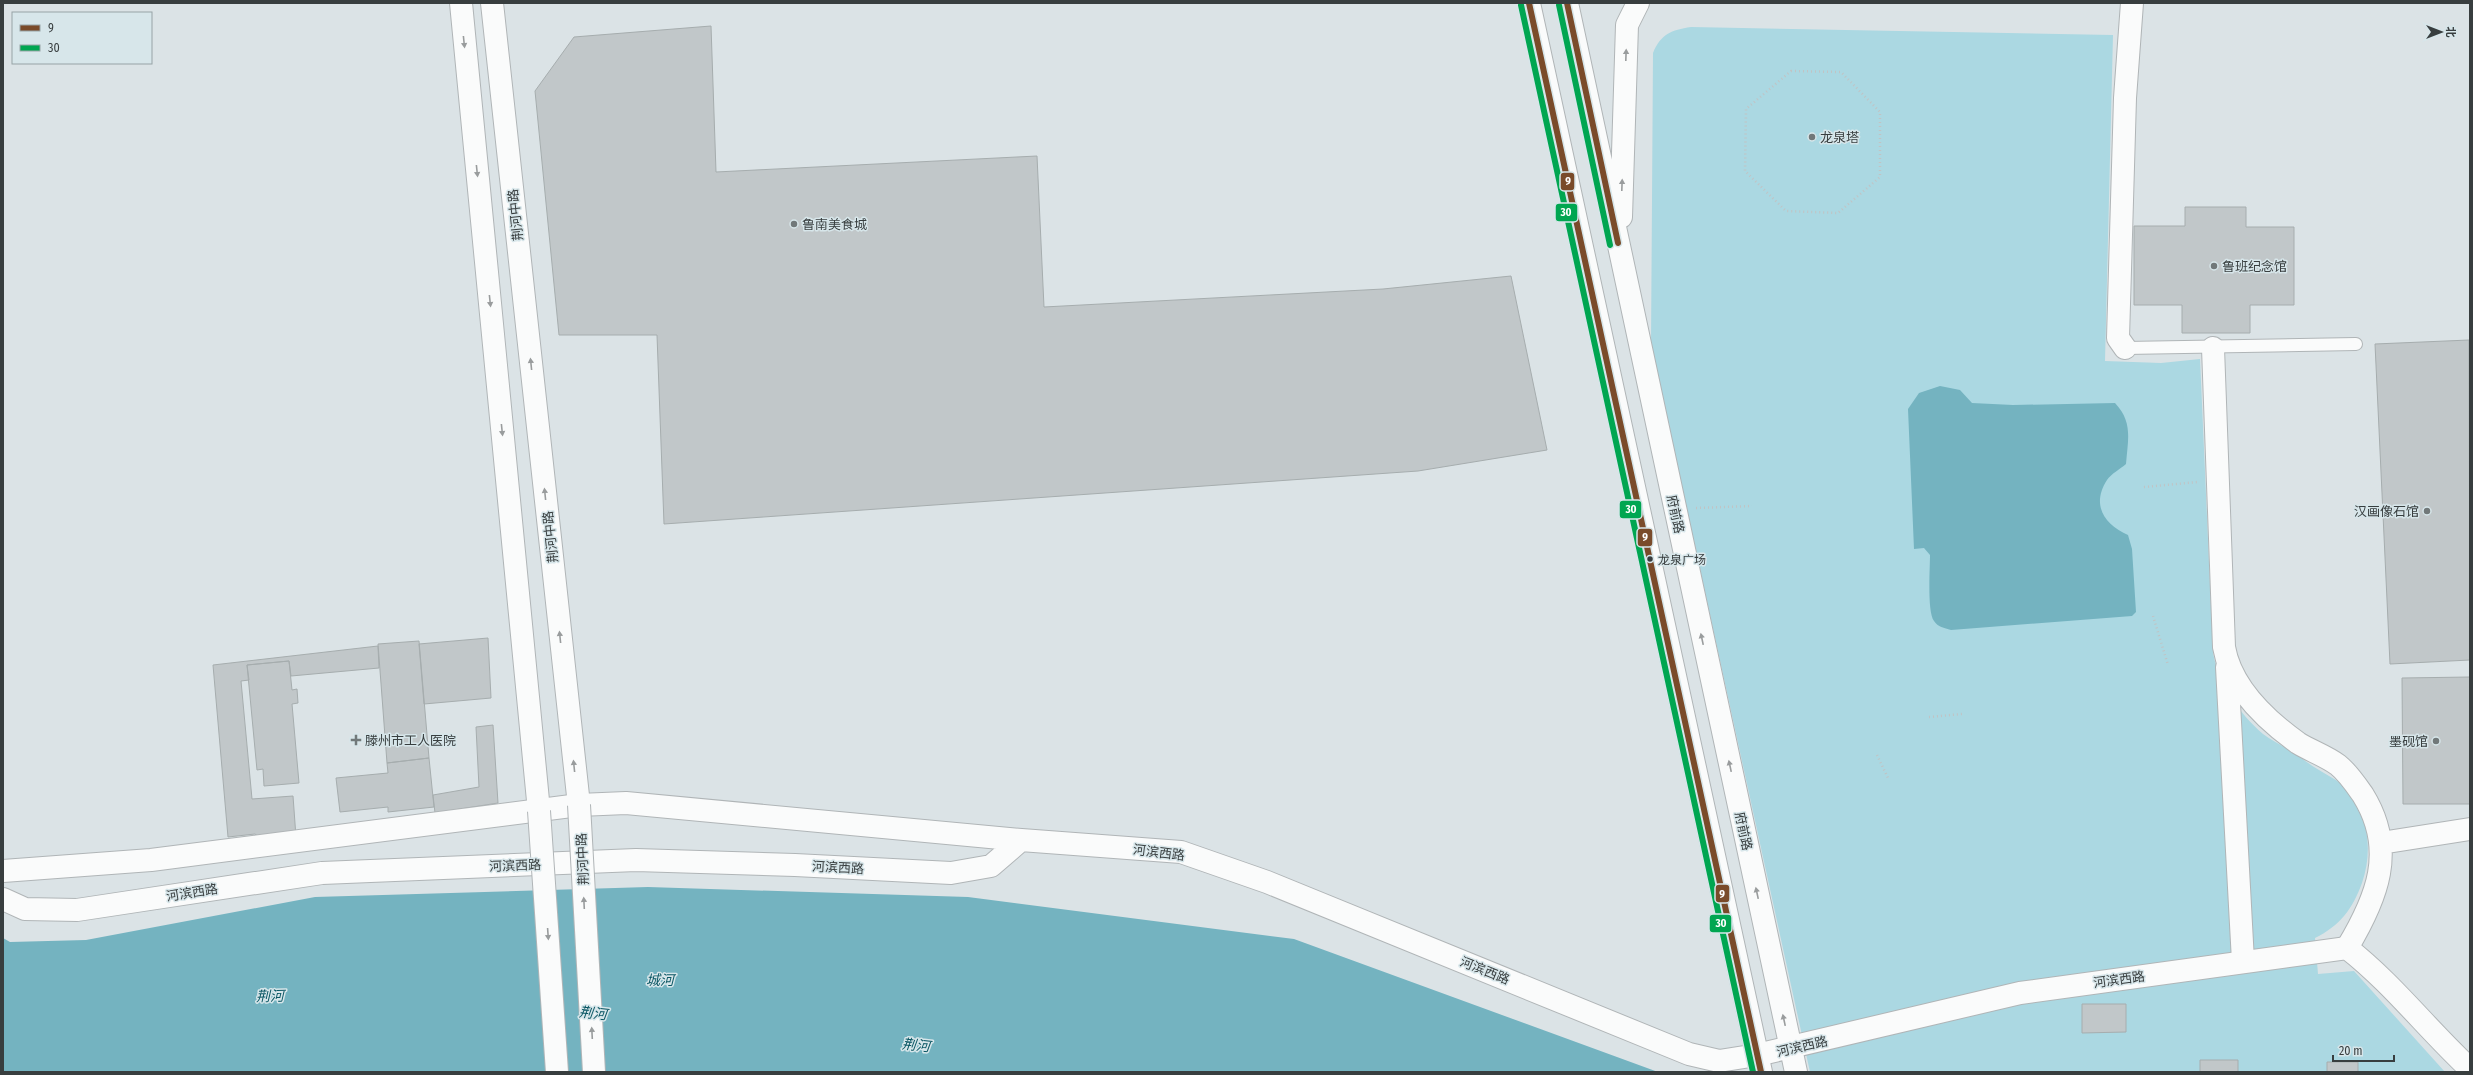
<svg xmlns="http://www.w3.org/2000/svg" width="2473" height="1075" font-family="'Fira Sans Condensed','Noto Sans SC',sans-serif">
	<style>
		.green { fill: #abd8e2 }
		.water { fill: #74b3c0 }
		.building { fill: #c1c7c9; stroke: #a6adae }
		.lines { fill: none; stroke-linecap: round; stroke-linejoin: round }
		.service-casing { stroke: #b0b5b7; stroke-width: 14 }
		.minor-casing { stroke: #b0b5b7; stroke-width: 24 }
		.tertiary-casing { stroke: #b0b5b7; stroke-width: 24 }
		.secondary-casing { stroke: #b0b5b7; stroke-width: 24 }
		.primary-casing { stroke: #b0b5b7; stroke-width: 24 }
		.path { stroke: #c1c3c4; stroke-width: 2.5; stroke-dasharray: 1 3; stroke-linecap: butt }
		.service { stroke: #fafbfb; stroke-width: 12 }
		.minor { stroke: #fafbfb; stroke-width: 22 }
		.tertiary { stroke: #fafbfb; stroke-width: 22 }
		.secondary { stroke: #fafbfb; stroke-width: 22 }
		.primary { stroke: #fafbfb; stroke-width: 22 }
		.primary-bridge-casing { stroke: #b0b5b7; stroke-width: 24; stroke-linecap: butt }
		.primary-bridge { stroke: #fafbfb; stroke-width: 22 }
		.bus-1-casing { stroke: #d7e6ea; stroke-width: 9 }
		.bus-2-casing { stroke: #d7e6ea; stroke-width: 9 }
		.bus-1 { stroke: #7a4b2a; stroke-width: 6 }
		.bus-2 { stroke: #00a651; stroke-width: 6 }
		.oneway { fill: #999c9d }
		.poi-dot { fill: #717879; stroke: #d7e6ea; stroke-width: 1.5 }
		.bus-dot { fill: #383e3f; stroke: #d7e6ea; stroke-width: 1.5 }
		.labels { text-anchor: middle; stroke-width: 3; stroke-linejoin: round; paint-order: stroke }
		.bus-label { font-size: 12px; fill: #383e3f; stroke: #d7e6ea; text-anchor: start }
		.poi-label { font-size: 13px; fill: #383e3f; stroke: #d7e6ea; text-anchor: start }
		.street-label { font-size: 13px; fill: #383e3f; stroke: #d7e6ea }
		.water-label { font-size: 14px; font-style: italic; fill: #0b5764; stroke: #d7e6ea }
		.line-badge { stroke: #d7e6ea; stroke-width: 1.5 }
		.badge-label { font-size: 11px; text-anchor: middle; font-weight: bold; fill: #fff }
	</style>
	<rect width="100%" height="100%" fill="#dbe3e6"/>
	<path class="green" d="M 1691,27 L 2113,35 L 2105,361 L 2161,363 L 2200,359 L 2213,653 C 2219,685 2239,713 2263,734 C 2272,741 2284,746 2294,753 C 2302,758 2310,765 2319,770 C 2325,774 2334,778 2340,783 C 2368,807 2374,849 2362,883 C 2353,908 2340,926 2315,938 L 2318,974 L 2354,971 L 2445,1072 L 1810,1072 L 1651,345 L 1653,53 C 1661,34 1671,30 1691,27 Z"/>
	<path class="water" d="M 1940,386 L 1960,390 L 1972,403 L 2013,405 L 2115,403 C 2133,422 2128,439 2126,464 C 2120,469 2111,474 2107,480 C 2091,505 2104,524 2128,535 L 2132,549 L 2136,612 L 2132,616 L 1951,630 C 1944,628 1938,627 1934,621 C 1927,611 1930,569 1930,555 L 1924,548 L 1914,549 L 1908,409 L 1919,393 Z
		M 648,887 L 968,897 L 1294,939 L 1658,1072 L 3,1072 L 3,938 L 10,942 L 86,940 L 315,897 Z"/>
	<path class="building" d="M 711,26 L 716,172 L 1037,156 L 1044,307 L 1383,289 L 1511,276 L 1547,450 L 1418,471 L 664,524 L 657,335 L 559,335 L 535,91 L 574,37 Z
		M 2185,207 L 2246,207 L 2246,227 L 2294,227 L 2294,305 L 2250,305 L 2250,333 L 2182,333 L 2182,305 L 2134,305 L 2134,226 L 2185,226 Z
		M 2469,340 L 2470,660 L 2390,664 L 2375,344 Z
		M 488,638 L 491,698 L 424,704 L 419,644 Z
		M 419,641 L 429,758 L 387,763 L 378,644 Z
		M 378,646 L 379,668 L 291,676 L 289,661 L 247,665 L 249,680 L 241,681 L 252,799 L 293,796 L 296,837 L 263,840 L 255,834 L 228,837 L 213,665 Z
		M 289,661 L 292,690 L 297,689 L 298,703 L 292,704 L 299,783 L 264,786 L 263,769 L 257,770 L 247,665 Z
		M 2470,677 L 2470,804 L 2403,804 L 2402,678 Z
		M 493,725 L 498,803 L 435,813 L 433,795 L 479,787 L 476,727 Z
		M 429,758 L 434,807 L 388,812 L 388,807 L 340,812 L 336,778 L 388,773 L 387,763 Z
		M 2082,1004 L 2126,1004 L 2126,1032 L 2082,1033 Z
		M 2200,1060 L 2238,1060 L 2238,1072 L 2200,1072 Z
		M 2327,1062 L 2358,1062 L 2358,1072 L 2327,1072 Z"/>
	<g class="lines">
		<g class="service-casing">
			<path id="service" d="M 2125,348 L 2356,344"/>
		</g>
		<g class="minor-casing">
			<path id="minor" d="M 2125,348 L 2118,338 L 2125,98 L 2132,3
				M 2213,348 L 2224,647 C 2231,688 2266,720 2298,743 C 2311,751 2326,756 2338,765 C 2348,773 2356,785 2363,795 C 2397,850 2377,898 2347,948
				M 2227,667 L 2243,961
				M 2381,843 L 2470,829"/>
		</g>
		<g class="tertiary-casing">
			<path id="tertiary" d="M 3,871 L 151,860 L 579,805 L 626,803 L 1021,840 L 1181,852 L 1267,882 L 1689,1054 L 1719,1061 L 1757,1055 L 2020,993 L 2347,948 C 2392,983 2428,1030 2470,1069
				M 3,899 L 25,909 L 77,910 L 322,873 L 636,860 L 795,865 L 951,873 L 991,866 L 1021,840"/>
		</g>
		<g class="secondary-casing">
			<path id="secondary" d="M 1529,3 L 1761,1072
				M 1567,3 L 1796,1072
				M 1621,217 L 1627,25 L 1638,3"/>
		</g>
		<g class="primary-casing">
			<path id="primary" d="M 461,3 L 539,811
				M 492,3 L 579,805"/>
		</g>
		<path class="path" d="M 1791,71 L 1841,72 L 1880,112 L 1880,177 L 1838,213 L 1786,211 L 1745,171 L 1746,109 Z
			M 2144,487 L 2198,482
			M 1696,508 L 1752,506
			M 2153,616 L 2168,665
			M 1929,717 L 1962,714
			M 1877,755 L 1888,778"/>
		<use href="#service" class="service"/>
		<use href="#minor" class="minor"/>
		<use href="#tertiary" class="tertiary"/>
		<use href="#secondary" class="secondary"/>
		<use href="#primary" class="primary"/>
		<g class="primary-bridge-casing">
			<path id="primary-bridge" d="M 579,805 L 594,1072
				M 539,811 L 557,1072"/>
		</g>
		<use href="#primary-bridge" class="primary-bridge"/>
		<g class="bus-1-casing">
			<path id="bus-1" d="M 1529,3 L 1761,1072
				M 1567,3 L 1618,243"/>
		</g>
		<g class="bus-2-casing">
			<path id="bus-2" d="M 1521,5 L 1753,1072
				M 1559,5 L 1610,245"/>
		</g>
		<use href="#bus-1" class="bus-1"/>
		<use href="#bus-2" class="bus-2"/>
	</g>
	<defs><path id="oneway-solid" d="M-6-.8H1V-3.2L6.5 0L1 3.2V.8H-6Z"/></defs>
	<g class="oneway">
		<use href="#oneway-solid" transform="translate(464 42) rotate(84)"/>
		<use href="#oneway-solid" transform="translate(1626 55) rotate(-88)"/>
		<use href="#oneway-solid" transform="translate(477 171) rotate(84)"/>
		<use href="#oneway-solid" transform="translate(1622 185) rotate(-88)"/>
		<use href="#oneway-solid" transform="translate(490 301) rotate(84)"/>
		<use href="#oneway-solid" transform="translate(531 364) rotate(-96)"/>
		<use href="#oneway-solid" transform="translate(502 430) rotate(84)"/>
		<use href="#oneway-solid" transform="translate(545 494) rotate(-96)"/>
		<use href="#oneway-solid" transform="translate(560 637) rotate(-96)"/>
		<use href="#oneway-solid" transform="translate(1702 639) rotate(-102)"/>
		<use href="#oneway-solid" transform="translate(574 766) rotate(-96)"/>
		<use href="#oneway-solid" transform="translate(1730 766) rotate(-102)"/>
		<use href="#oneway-solid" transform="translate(1757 893) rotate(-102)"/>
		<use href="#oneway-solid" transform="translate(584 903) rotate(-93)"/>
		<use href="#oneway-solid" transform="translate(548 934) rotate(86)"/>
		<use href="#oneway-solid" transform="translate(1784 1020) rotate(-102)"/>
		<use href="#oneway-solid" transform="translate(592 1033) rotate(-93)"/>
	</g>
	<g class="poi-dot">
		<circle cx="1812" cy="137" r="4"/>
		<circle cx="794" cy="224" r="4"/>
		<circle cx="2214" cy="266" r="4"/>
		<circle cx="2427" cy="511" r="4"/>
		<path d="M354 734h4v4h4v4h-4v4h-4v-4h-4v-4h4z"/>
		<circle cx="2436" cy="741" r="4"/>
	</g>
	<circle class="bus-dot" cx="1650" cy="559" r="3.5"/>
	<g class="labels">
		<g class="bus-label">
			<text x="1658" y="564">龙泉广场</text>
		</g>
		<g class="poi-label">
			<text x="1820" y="142">龙泉塔</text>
			<text x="802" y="229">鲁南美食城</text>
			<text x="2222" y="271">鲁班纪念馆</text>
			<text x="2419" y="516" text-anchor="end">汉画像石馆</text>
			<text x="365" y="745">滕州市工人医院</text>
			<text x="2428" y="746" text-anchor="end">墨砚馆</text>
		</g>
		<g class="street-label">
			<text transform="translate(515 215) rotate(-96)" y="5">荆河中路</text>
			<text transform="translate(1676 514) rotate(78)" y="5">府前路</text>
			<text transform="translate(550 537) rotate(-96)" y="5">荆河中路</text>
			<text transform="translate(1744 831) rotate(78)" y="5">府前路</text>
			<text transform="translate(1159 852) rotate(7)" y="5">河滨西路</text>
			<text transform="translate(582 859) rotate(-93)" y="5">荆河中路</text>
			<text transform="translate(515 865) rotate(-2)" y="5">河滨西路</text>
			<text transform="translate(838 867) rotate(3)" y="5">河滨西路</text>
			<text transform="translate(192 892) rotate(-9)" y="5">河滨西路</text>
			<text transform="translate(1485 970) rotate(22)" y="5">河滨西路</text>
			<text transform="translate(2119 979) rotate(-8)" y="5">河滨西路</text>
			<text transform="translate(1802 1046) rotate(-13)" y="5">河滨西路</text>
		</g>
		<g class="water-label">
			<text x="660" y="985">城河</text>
			<text transform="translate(270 996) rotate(-1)" y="5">荆河</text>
			<text transform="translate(593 1013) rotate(6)" y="5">荆河</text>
			<text transform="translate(916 1045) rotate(6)" y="5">荆河</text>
		</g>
	</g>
	<g class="line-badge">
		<rect x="1560" y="172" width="15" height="19" rx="4" fill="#7a4b2a"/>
		<rect x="1555" y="203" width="23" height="19" rx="4" fill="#00a651"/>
		<rect x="1619" y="500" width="23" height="19" rx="4" fill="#00a651"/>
		<rect x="1637" y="528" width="16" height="19" rx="4" fill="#7a4b2a"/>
		<rect x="1715" y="884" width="15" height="19" rx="4" fill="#7a4b2a"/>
		<rect x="1709" y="914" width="23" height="19" rx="4" fill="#00a651"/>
	</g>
	<g class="badge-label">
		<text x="1568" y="185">9</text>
		<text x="1566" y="216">30</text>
		<text x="1631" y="513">30</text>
		<text x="1645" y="541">9</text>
		<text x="1722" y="898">9</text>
		<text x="1721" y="927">30</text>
	</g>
	<rect width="2473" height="1075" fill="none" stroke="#383e3f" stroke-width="8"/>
	<rect x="12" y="12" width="140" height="52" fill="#d7e6ea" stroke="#97a3a6"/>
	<rect x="20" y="25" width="20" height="6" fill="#7a4b2a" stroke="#97a3a6"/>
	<text x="48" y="32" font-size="12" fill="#383e3f">9</text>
	<rect x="20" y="45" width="20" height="6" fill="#00a651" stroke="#97a3a6"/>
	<text x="48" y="52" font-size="12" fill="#383e3f">30</text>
	<g transform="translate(2441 32) rotate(90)" stroke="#d7e6ea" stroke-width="3" paint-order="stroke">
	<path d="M0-3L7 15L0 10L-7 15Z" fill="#383e3f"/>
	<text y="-6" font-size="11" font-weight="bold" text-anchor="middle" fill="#383e3f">北</text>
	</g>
	<path d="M2333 1055v6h61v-6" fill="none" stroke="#383e3f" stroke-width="2"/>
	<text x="2339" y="1055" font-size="12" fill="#383e3f" stroke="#d7e6ea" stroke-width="3" paint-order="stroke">20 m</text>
</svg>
